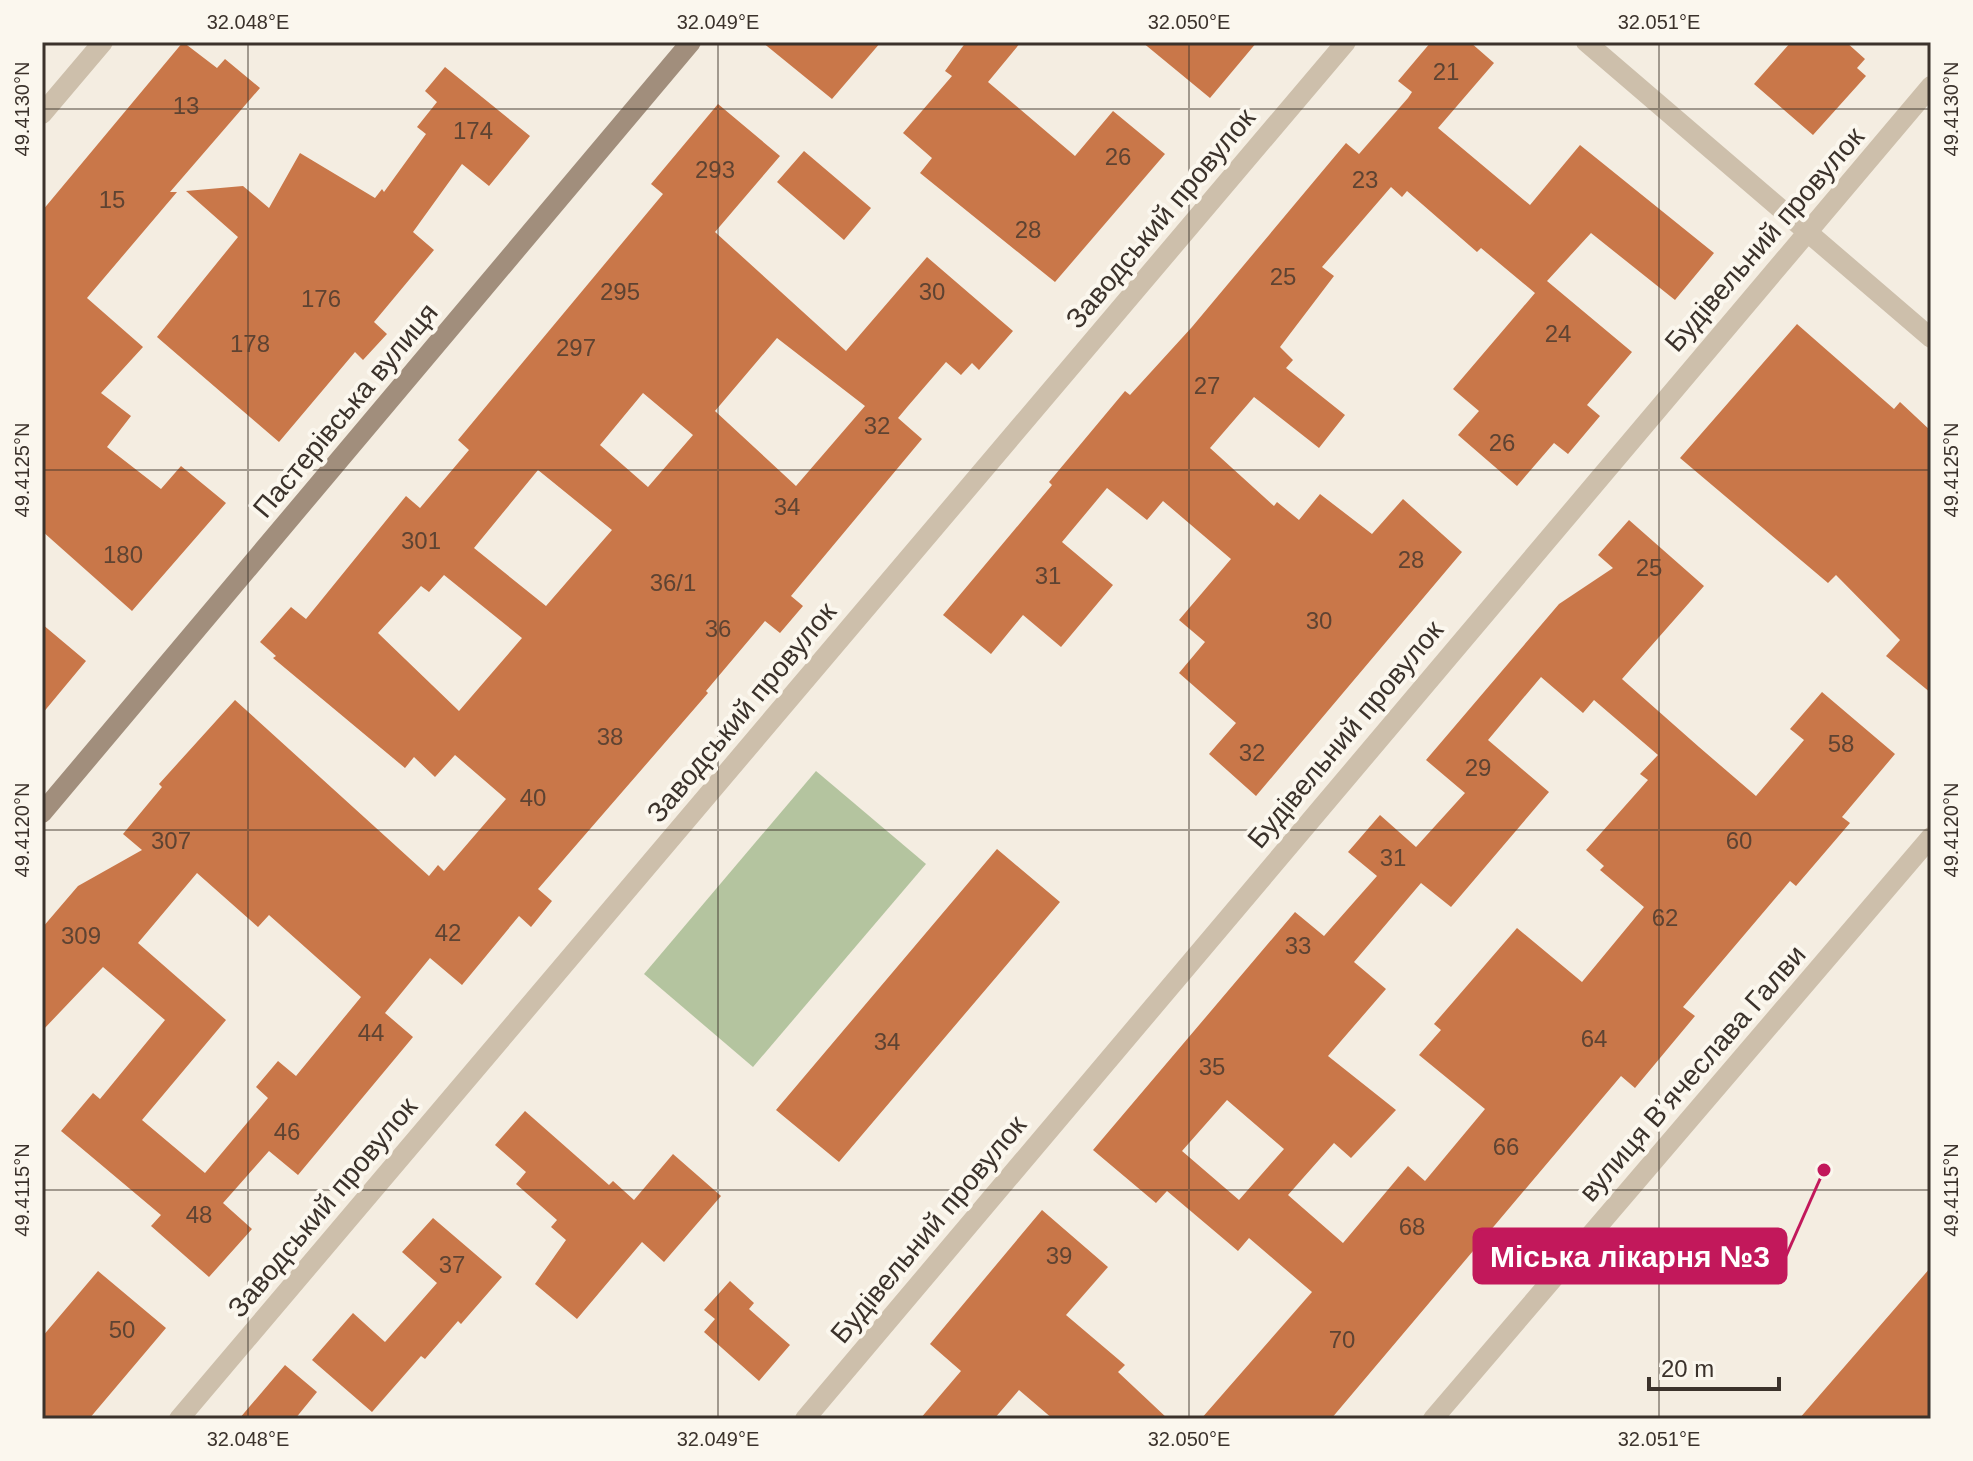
<svg xmlns="http://www.w3.org/2000/svg" width="1973" height="1461" font-family="Helvetica,sans-serif">
	<style>
		.green { fill: #b4c49f }
		.building { fill: #c97749; fill-rule: evenodd }
		.lines { fill: none; stroke-linecap: round; stroke-linejoin: round }
		.minor { stroke: #cdbfab; stroke-width: 20 }
		.secondary { stroke: #a18e7c; stroke-width: 20 }
		.ticks { fill: none; stroke: #3b322b; stroke-width: 2; stroke-opacity: 0.45 }
		.labels { text-anchor: middle; stroke-width: 8; stroke-linejoin: round; paint-order: stroke }
		.number-label { font-size: 24px; fill: #5e4332 }
		.street-label { font-size: 28px; fill: #3b322b; stroke: #fbf7ee }
		.leader { fill: none; stroke: #c2185b; stroke-width: 3 }
		.callout-dot { fill: #c2185b; stroke: #fbf7ee; stroke-width: 3 }
		.callout { fill: #c2185b; stroke: #c2185b; stroke-width: 3 }
		.callout-label { font-size: 30px; text-anchor: middle; font-weight: bold; fill: #fff }
		.neatline { fill: none; stroke: #3b322b; stroke-width: 3 }
		.ticks-label { font-size: 20px; text-anchor: middle; fill: #3b322b }
	</style>
	<rect width="100%" height="100%" fill="#f4ede1"/>
	<path class="green" d="M 816,771 L 926,864 L 753,1067 L 644,974 Z"/>
	<path class="building" d="M 183,42 L 217,68 L 225,59 L 260,88 L 170,192 L 177,192 L 87,298 L 143,347 L 101,393 L 131,416 L 107,447 L 161,489 L 181,466 L 226,503 L 132,611 L 42,531 L 42,211 Z
		M 762,42 L 881,42 L 832,99 Z
		M 966,42 L 1021,42 L 988,82 L 1075,156 L 1113,111 L 1165,154 L 1055,282 L 920,173 L 932,158 L 903,133 L 952,76 L 945,71 Z
		M 1142,42 L 1257,42 L 1210,98 Z
		M 1431,42 L 1470,42 L 1494,63 L 1438,128 L 1530,205 L 1580,145 L 1714,253 L 1675,300 L 1591,233 L 1547,281 L 1632,352 L 1587,405 L 1600,416 L 1568,454 L 1554,443 L 1517,486 L 1458,435 L 1479,411 L 1453,389 L 1535,293 L 1481,248 L 1477,252 L 1407,191 L 1402,197 L 1391,187 L 1322,267 L 1334,276 L 1280,347 L 1293,360 L 1286,368 L 1345,415 L 1319,448 L 1254,397 L 1210,448 L 1274,506 L 1277,502 L 1299,520 L 1320,494 L 1372,534 L 1403,499 L 1462,552 L 1256,796 L 1209,754 L 1236,723 L 1179,673 L 1205,642 L 1179,620 L 1231,559 L 1163,501 L 1147,520 L 1107,488 L 1062,542 L 1113,585 L 1061,647 L 1023,615 L 991,654 L 943,615 L 1052,485 L 1049,482 L 1125,391 L 1130,395 L 1192,327 L 1346,143 L 1359,154 L 1408,98 L 1412,92 L 1398,81 Z
		M 1791,42 L 1846,42 L 1865,59 L 1857,68 L 1866,76 L 1813,135 L 1754,84 Z
		M 445,67 L 530,136 L 489,186 L 462,164 L 413,232 L 434,250 L 374,322 L 387,334 L 363,360 L 355,352 L 279,442 L 157,337 L 238,237 L 186,191 L 243,186 L 269,208 L 300,153 L 375,198 L 382,189 L 384,192 L 426,134 L 417,127 L 437,102 L 425,91 Z
		M 718,104 L 780,156 L 715,232 L 846,351 L 927,257 L 1013,331 L 979,370 L 972,363 L 961,375 L 946,362 L 908,406 L 898,418 L 922,439 L 791,596 L 803,606 L 780,633 L 765,621 L 706,691 L 708,693 L 538,889 L 552,901 L 531,927 L 519,916 L 462,985 L 430,958 L 385,1013 L 413,1037 L 298,1175 L 269,1151 L 223,1203 L 252,1229 L 209,1277 L 151,1226 L 161,1215 L 61,1131 L 93,1093 L 100,1099 L 165,1020 L 103,967 L 42,1031 L 42,928 L 78,886 L 142,850 L 123,834 L 162,787 L 159,784 L 235,700 L 429,876 L 438,865 L 444,871 L 506,799 L 455,755 L 435,777 L 414,757 L 405,768 L 273,658 L 276,656 L 260,642 L 291,607 L 306,619 L 406,496 L 420,508 L 469,450 L 458,440 L 663,194 L 651,184 ZM 777,338 L 865,406 L 796,486 L 715,411 ZM 643,393 L 693,435 L 648,487 L 600,445 ZM 538,470 L 612,530 L 546,606 L 474,548 ZM 444,575 L 522,638 L 459,711 L 378,633 L 421,586 L 429,592 ZM 197,873 L 258,927 L 269,915 L 361,997 L 296,1076 L 278,1061 L 256,1087 L 268,1098 L 205,1173 L 142,1120 L 226,1020 L 138,943 Z
		M 804,151 L 871,208 L 844,240 L 777,182 Z
		M 1797,324 L 1894,409 L 1900,402 L 1931,431 L 1931,693 L 1886,656 L 1900,640 L 1836,575 L 1828,583 L 1680,458 Z
		M 1629,520 L 1704,586 L 1622,679 L 1699,747 L 1756,796 L 1804,740 L 1790,729 L 1822,692 L 1895,754 L 1842,817 L 1850,823 L 1796,886 L 1790,881 L 1683,1007 L 1695,1016 L 1635,1088 L 1621,1076 L 1331,1419 L 1201,1419 L 1312,1292 L 1249,1238 L 1238,1251 L 1167,1191 L 1156,1203 L 1093,1150 L 1295,912 L 1324,936 L 1377,876 L 1348,852 L 1380,815 L 1416,847 L 1465,793 L 1426,760 L 1559,604 L 1613,568 L 1598,555 ZM 1541,677 L 1583,713 L 1594,700 L 1658,755 L 1640,774 L 1648,780 L 1586,850 L 1604,866 L 1600,870 L 1644,907 L 1582,982 L 1517,928 L 1434,1024 L 1441,1030 L 1419,1055 L 1485,1109 L 1425,1181 L 1408,1166 L 1343,1243 L 1288,1195 L 1334,1143 L 1351,1158 L 1396,1110 L 1328,1056 L 1386,989 L 1354,962 L 1421,883 L 1451,907 L 1549,792 L 1488,740 ZM 1227,1100 L 1284,1149 L 1239,1200 L 1182,1151 Z
		M 42,624 L 86,661 L 42,714 Z
		M 997,849 L 1060,902 L 839,1162 L 776,1110 Z
		M 525,1111 L 609,1185 L 613,1181 L 634,1200 L 673,1154 L 721,1196 L 664,1262 L 642,1242 L 577,1319 L 535,1284 L 566,1240 L 551,1227 L 557,1220 L 516,1184 L 526,1172 L 495,1145 Z
		M 1042,1210 L 1108,1267 L 1066,1315 L 1125,1365 L 1118,1372 L 1168,1419 L 1053,1419 L 1019,1390 L 994,1419 L 920,1419 L 961,1371 L 930,1344 Z
		M 433,1218 L 502,1277 L 461,1324 L 458,1321 L 425,1359 L 421,1356 L 372,1412 L 312,1360 L 353,1313 L 385,1342 L 437,1283 L 402,1252 Z
		M 1931,1267 L 1931,1419 L 1799,1419 Z
		M 98,1271 L 166,1328 L 89,1419 L 42,1419 L 42,1337 Z
		M 730,1281 L 754,1303 L 749,1309 L 790,1345 L 759,1381 L 704,1332 L 715,1319 L 704,1310 Z
		M 285,1365 L 317,1392 L 295,1419 L 239,1419 Z"/>
	<g class="lines">
		<path class="minor" d="M 1586,42 L 1931,338
			M 42,114 L 103,42
			M 179,1419 L 1346,42
			M 805,1419 L 1931,86
			M 1433,1419 L 1931,837"/>
		<path class="secondary" d="M 42,813 L 691,42"/>
	</g>
	<path class="ticks" d="M 248,42 L 248,1419M 718,42 L 718,1419M 1189,42 L 1189,1419M 1659,42 L 1659,1419M 42,109 L 1931,109M 42,470 L 1931,470M 42,830 L 1931,830M 42,1190 L 1931,1190"/>
	<g class="labels">
		<g class="number-label">
			<text x="1446" y="80">21</text>
			<text x="186" y="114">13</text>
			<text x="473" y="139">174</text>
			<text x="1118" y="165">26</text>
			<text x="715" y="178">293</text>
			<text x="1365" y="188">23</text>
			<text x="112" y="208">15</text>
			<text x="1028" y="238">28</text>
			<text x="1283" y="285">25</text>
			<text x="620" y="300">295</text>
			<text x="932" y="300">30</text>
			<text x="321" y="307">176</text>
			<text x="1558" y="342">24</text>
			<text x="250" y="352">178</text>
			<text x="576" y="356">297</text>
			<text x="1207" y="394">27</text>
			<text x="877" y="434">32</text>
			<text x="1502" y="451">26</text>
			<text x="787" y="515">34</text>
			<text x="421" y="549">301</text>
			<text x="123" y="563">180</text>
			<text x="1411" y="568">28</text>
			<text x="1649" y="576">25</text>
			<text x="1048" y="584">31</text>
			<text x="673" y="591">36/1</text>
			<text x="1319" y="629">30</text>
			<text x="718" y="637">36</text>
			<text x="610" y="745">38</text>
			<text x="1841" y="752">58</text>
			<text x="1252" y="761">32</text>
			<text x="1478" y="776">29</text>
			<text x="533" y="806">40</text>
			<text x="171" y="849">307</text>
			<text x="1739" y="849">60</text>
			<text x="1393" y="866">31</text>
			<text x="1665" y="926">62</text>
			<text x="448" y="941">42</text>
			<text x="81" y="944">309</text>
			<text x="1298" y="954">33</text>
			<text x="371" y="1041">44</text>
			<text x="1594" y="1047">64</text>
			<text x="887" y="1050">34</text>
			<text x="1212" y="1075">35</text>
			<text x="287" y="1140">46</text>
			<text x="1506" y="1155">66</text>
			<text x="199" y="1223">48</text>
			<text x="1412" y="1235">68</text>
			<text x="1059" y="1264">39</text>
			<text x="452" y="1273">37</text>
			<text x="122" y="1338">50</text>
			<text x="1342" y="1348">70</text>
		</g>
		<g class="street-label">
			<text transform="translate(1160 218) rotate(-50)" y="10">Заводський провулок</text>
			<text transform="translate(1764 239) rotate(-49)" y="10">Будівельний провулок</text>
			<text transform="translate(345 410) rotate(-50)" y="10">Пастерівська вулиця</text>
			<text transform="translate(741 712) rotate(-50)" y="10">Заводський провулок</text>
			<text transform="translate(1345 734) rotate(-50)" y="10">Будівельний провулок</text>
			<text transform="translate(1692 1073) rotate(-49)" y="10">вулиця Вʼячеслава Галви</text>
			<text transform="translate(322 1207) rotate(-50)" y="10">Заводський провулок</text>
			<text transform="translate(928 1229) rotate(-50)" y="10">Будівельний провулок</text>
		</g>
	</g>
	<path class="leader" d="M1824 1170L1786 1256"/>
	<circle class="callout-dot" cx="1824" cy="1170" r="8"/>
	<rect class="callout" x="1474" y="1229" width="312" height="54" rx="8"/>
	<g class="callout-label">
		<text x="1630" y="1267">Міська лікарня №3</text>
	</g>
	<rect width="1973" height="1461" fill="none" stroke="#fbf7ee" stroke-width="88"/>
	<path d="M1649 1377v12h130v-12" fill="none" stroke="#3b322b" stroke-width="4"/>
	<text x="1661" y="1377" font-size="24" fill="#3b322b" stroke="#fbf7ee" stroke-width="6" paint-order="stroke">20 m</text>
	<rect x="44" y="44" width="1885" height="1373" class="neatline"/>
	<g class="ticks-label">
		<text x="248" y="29">32.048°E</text>
		<text x="718" y="29">32.049°E</text>
		<text x="1189" y="29">32.050°E</text>
		<text x="1659" y="29">32.051°E</text>
		<text transform="translate(22 109) rotate(-90)" y="7">49.4130°N</text>
		<text transform="translate(1951 109) rotate(-90)" y="7">49.4130°N</text>
		<text transform="translate(22 470) rotate(-90)" y="7">49.4125°N</text>
		<text transform="translate(1951 470) rotate(-90)" y="7">49.4125°N</text>
		<text transform="translate(22 830) rotate(-90)" y="7">49.4120°N</text>
		<text transform="translate(1951 830) rotate(-90)" y="7">49.4120°N</text>
		<text transform="translate(22 1190) rotate(-90)" y="7">49.4115°N</text>
		<text transform="translate(1951 1190) rotate(-90)" y="7">49.4115°N</text>
		<text x="248" y="1446">32.048°E</text>
		<text x="718" y="1446">32.049°E</text>
		<text x="1189" y="1446">32.050°E</text>
		<text x="1659" y="1446">32.051°E</text>
	</g>
</svg>
